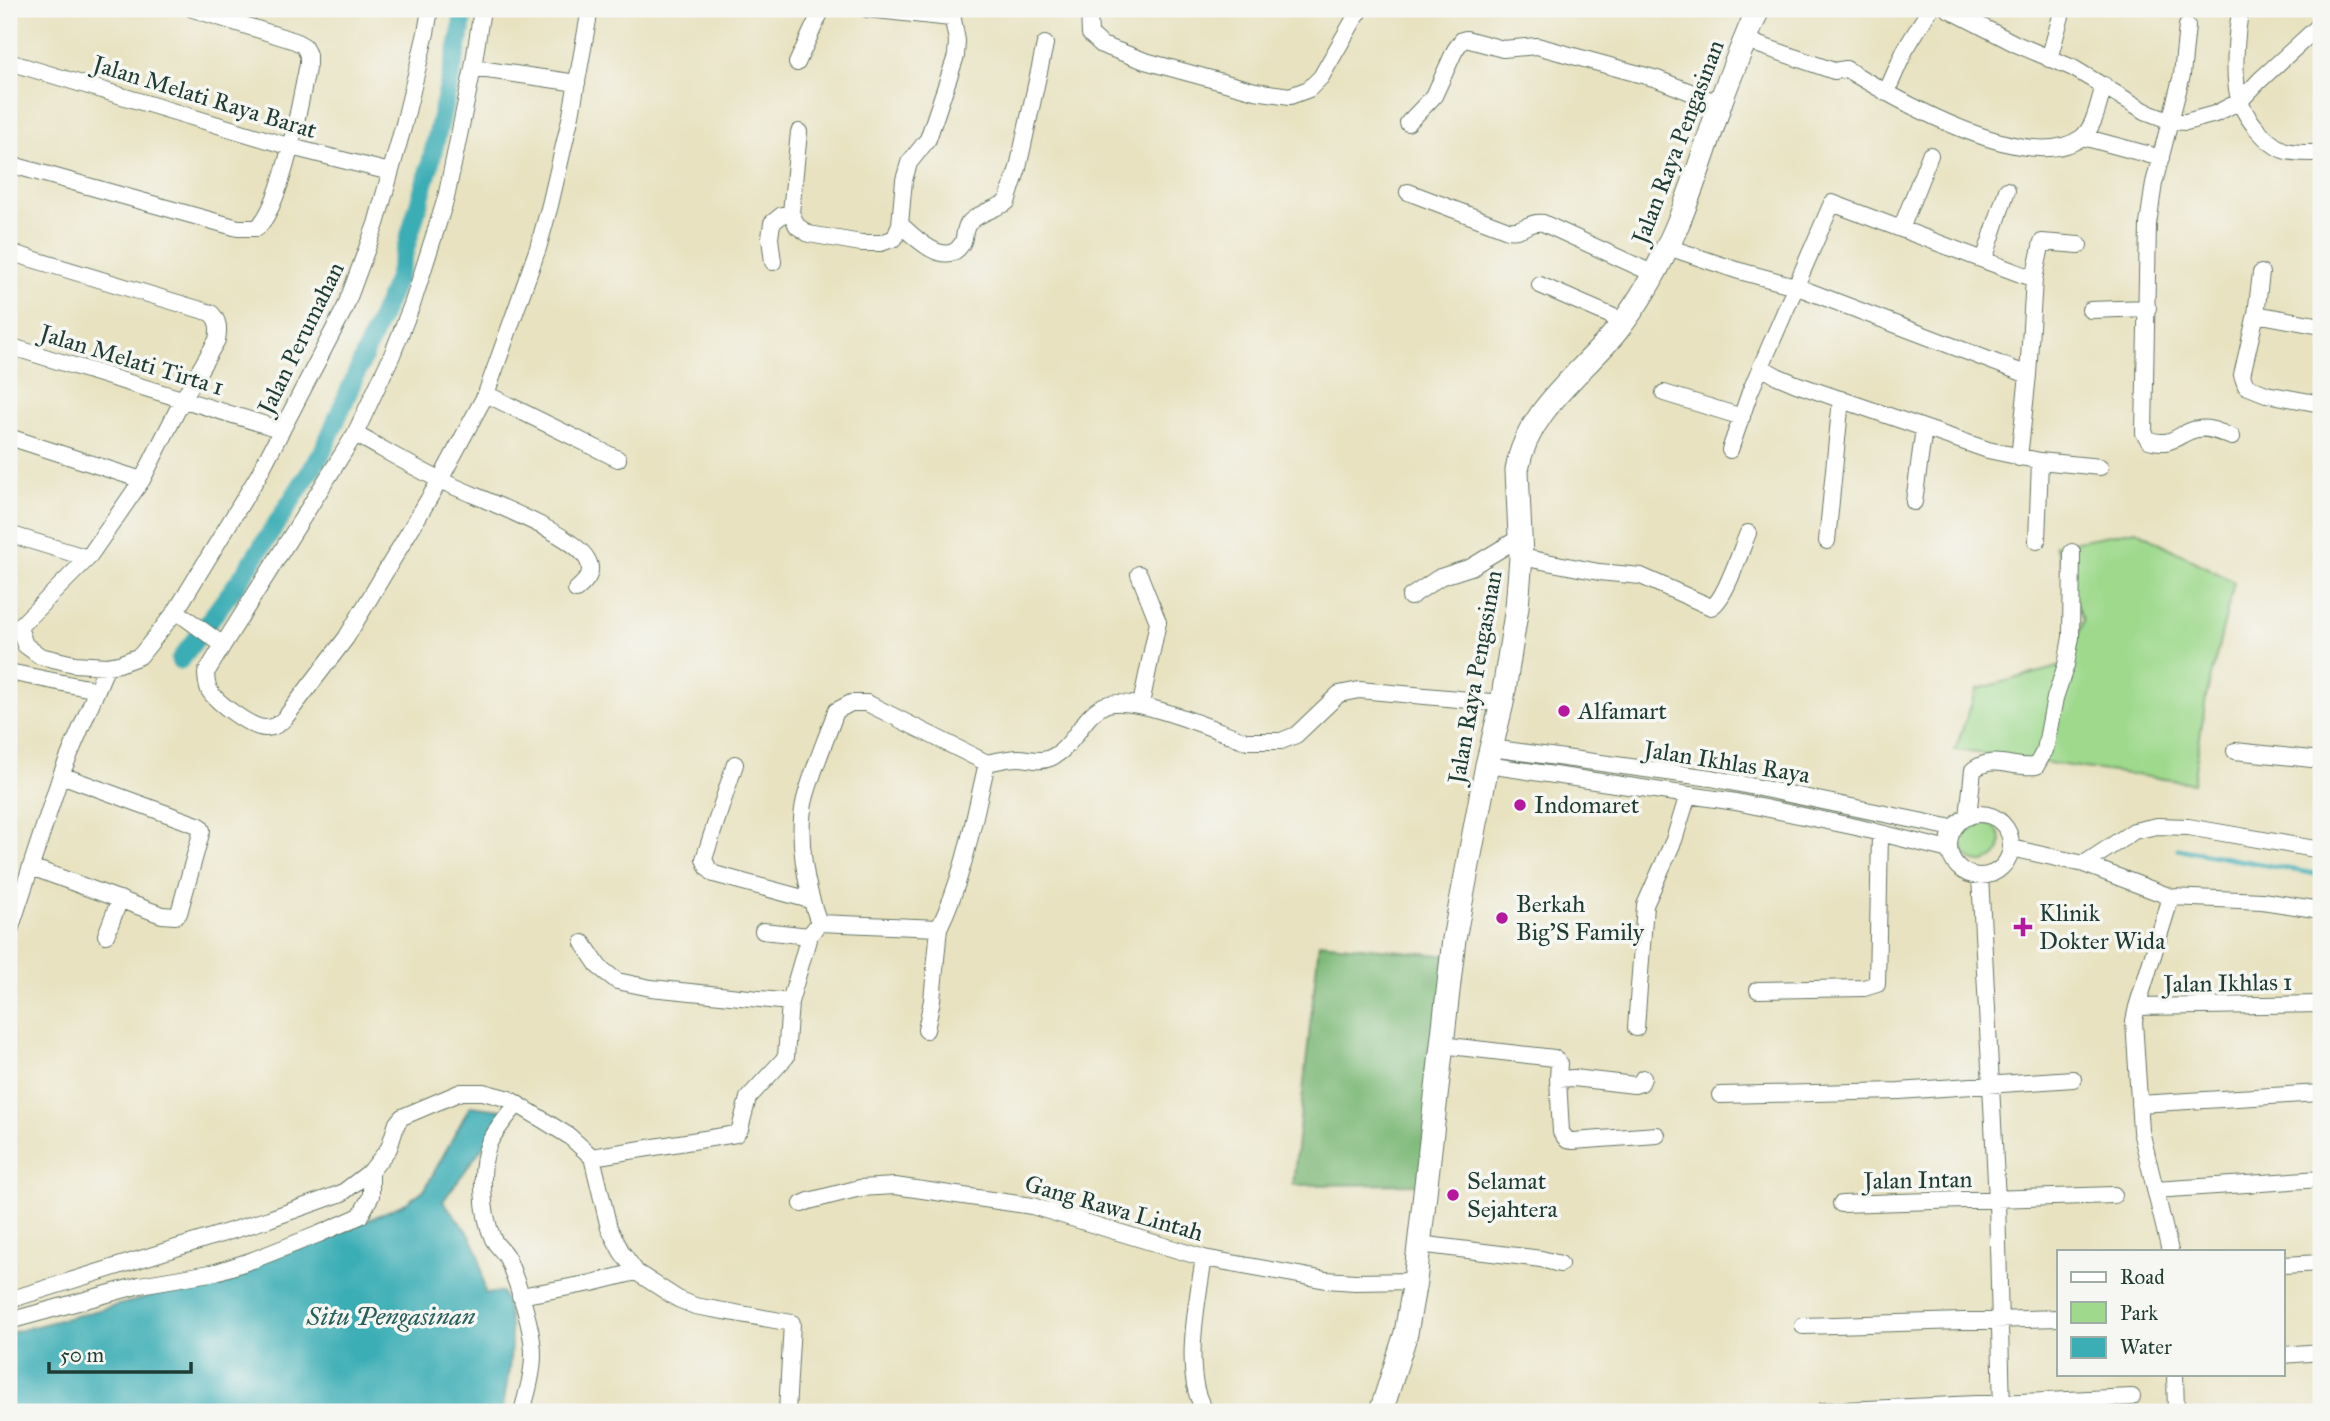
<svg xmlns="http://www.w3.org/2000/svg" width="2330" height="1421" font-family="'IM FELL Great Primer',serif">
	<style>
		.green { fill: #9ed98c; stroke: #5e8b60; stroke-width: 2 }
		.forest { fill: #7eb978; stroke: #4e7b56; stroke-width: 2 }
		.water { fill: #3badb5; stroke: #2d7574; stroke-width: 2 }
		.lines { fill: none; stroke-linecap: round; stroke-linejoin: round }
		.stream { stroke: #3badb5; stroke-width: 5 }
		.canal { stroke: #3badb5; stroke-width: 19 }
		.street-casing { stroke: #657765; stroke-width: 18 }
		.secondary-casing { stroke: #657765; stroke-width: 25 }
		.street { stroke: #fff; stroke-width: 16 }
		.secondary { stroke: #fff; stroke-width: 23 }
		.poi-dot { fill: #b5179e; stroke: #f6f6f2; stroke-width: 2.5 }
		.labels { text-anchor: middle; stroke-width: 7; stroke-linejoin: round; paint-order: stroke }
		.street-label { font-size: 24px; fill: #1f3d34; stroke: #f6f6f2 }
		.poi-label { font-size: 24px; fill: #1f3d34; stroke: #f6f6f2; text-anchor: start }
		.water-label { font-size: 26px; font-style: italic; fill: #275f5b; stroke: #f6f6f2 }
	</style>
	<rect width="100%" height="100%" fill="#f6f6f2"/>
	<filter id="ink" filterUnits="userSpaceOnUse"><feTurbulence type="fractalNoise" baseFrequency=".0143" numOctaves="2"/><feDisplacementMap in="SourceGraphic" scale="14" xChannelSelector="R" yChannelSelector="G"/><feConvolveMatrix kernelMatrix="1 2 1 2 8 2 1 2 1" color-interpolation-filters="sRGB"/></filter>
	<filter id="wash" filterUnits="userSpaceOnUse"><feTurbulence type="fractalNoise" baseFrequency=".00686" numOctaves="4" result="noise"/><feDisplacementMap in="SourceGraphic" scale="28" xChannelSelector="R" yChannelSelector="G"/><feGaussianBlur stdDeviation="1.57" result="paint"/><feColorMatrix in="noise" values="0 0 0 0 0 0 0 0 0 0 0 0 0 0 0 0 0 1.4 0 .05"/><feComposite in="paint" operator="in"/></filter>
	<g filter="url(#wash)">
		<rect width="100%" height="100%" fill="#e8e2c0"/>
		<path class="green" d="M 2136,530 L 2234,582 L 2206,698 L 2193,783 L 1955,750 L 1977,689 L 2069,664 L 2083,620 L 2055,545 Z
			M1961 842a20 20 0 1 1 40 0a20 20 0 1 1-40 0Z"/>
		<path class="forest" d="M 1319,943 L 1451,956 L 1427,1184 L 1293,1185 Z"/>
		<path class="water" d="M 470,1106 L 509,1111 L 443,1201 L 469,1234 L 479,1254 L 485,1294 L 502,1292 C 518,1330 509,1373 502,1412 L 9,1412 L 9,1333 L 134,1301 L 327,1239 L 406,1203 L 425,1189 Z"/>
		<g class="lines">
			<path class="stream" d="M 2178,849 L 2321,875"/>
			<path class="canal" d="M 180,660 L 244,574 L 322,453 L 396,282 L 430,165 L 461,32 L 463,9"/>
		</g>
	</g>
	<g filter="url(#ink)">
		<g class="lines">
			<g class="street-casing">
				<path id="street" d="M 867,9 L 951,18
					M 1089,9 L 1090,34 L 1102,45 L 1145,61 L 1255,91 L 1290,96 L 1309,89 L 1321,77 L 1360,9
					M 1948,9 L 2016,44 L 2073,68 L 2145,111 L 2171,121 L 2186,122 L 2215,114 L 2240,101 L 2260,80 L 2321,24
					M 2241,9 C 2236,31 2232,80 2240,102 C 2247,119 2266,143 2283,150 C 2295,154 2309,153 2321,153
					M 2187,26 L 2182,75 L 2154,183 L 2148,224 L 2144,433 L 2149,440 C 2175,448 2179,431 2198,429 C 2210,427 2221,433 2232,437
					M 1746,37 L 1759,45 L 1834,71 L 1846,69 C 1894,98 2027,176 2081,138 C 2095,128 2099,101 2104,85
					M 2049,59 L 2063,9
					M 9,62 L 291,147 L 390,172
					M 797,63 L 822,9
					M 473,68 L 577,83
					M 1886,93 L 1905,50 L 1930,9
					M 1408,123 L 1434,96 L 1455,50 L 1462,40 L 1466,39 L 1503,49 L 1537,46 L 1657,79 L 1721,104
					M 799,132 L 791,213 L 797,226 L 809,234 L 861,243 L 881,243 L 895,238 L 900,224 L 904,180 L 909,163 L 928,139 L 956,56 L 957,41 L 951,9
					M 2083,137 L 2161,158
					M 9,164 L 238,228 L 257,228 C 283,205 300,101 308,64 L 308,55 L 304,46 L 295,41 L 193,9
					M 1408,192 L 1508,230 C 1523,233 1527,221 1543,223 L 1654,274
					M 900,224 C 913,236 945,269 961,245 C 966,239 963,231 968,224 C 976,214 995,209 1007,202 L 1018,168 L 1045,44
					M 1901,229 L 1930,155
					M 1668,247 L 1736,270 L 1795,286 L 2028,375
					M 9,252 L 211,313 C 219,321 219,329 217,340 L 183,399 L 142,480 L 88,558 L 19,627
					M 1984,260 L 2007,190
					M 773,262 L 770,238 L 772,223 L 782,215 L 791,213
					M 2261,273 L 2256,314 L 2242,375 L 2246,386 L 2266,394 L 2321,404
					M 1540,285 L 1623,321
					M 2090,310 L 2148,308
					M 2256,314 L 2321,326
					M 9,346 L 282,430
					M 1761,367 L 1777,376 L 1796,384 L 1988,450 L 2040,461 L 2100,467
					M 1664,393 L 1742,417
					M 486,394 L 618,459
					M 355,434 C 383,449 411,466 440,480 C 472,496 571,531 587,559 C 595,573 586,581 576,590
					M 9,437 L 142,480
					M 1730,450 L 1750,392 L 1832,203 L 2034,279
					M 2019,458 L 2028,375 L 2034,279 L 2042,242 L 2079,245
					M 1914,502 L 1924,428
					M 9,534 L 88,558
					M 1827,541 L 1841,399
					M 2037,541 L 2040,461
					M 1521,557 L 1599,572 L 1641,576 L 1711,607 C 1725,601 1741,549 1748,533
					M 1139,574 L 1158,622 L 1141,704
					M 1410,597 L 1440,577 L 1471,567 L 1519,538
					M 176,611 L 223,645 L 206,673 C 206,679 207,684 209,690 C 216,702 251,728 265,728 C 274,728 279,724 285,718 L 346,638 L 440,480 L 486,394 L 538,248 L 550,205 L 571,115 L 590,9
					M 19,627 L 25,645 L 40,656 L 74,664 L 107,666 L 119,664 L 140,656 L 176,611 L 258,476 L 345,308 L 376,224 L 404,124 L 426,33 L 430,9
					M 223,645 L 355,434 L 392,355 L 413,302 L 446,198 L 473,68 L 482,9
					M 9,672 L 97,690
					M 1491,748 L 1711,778 L 1953,828
					M 2235,751 L 2321,760
					M 735,764 L 704,859 L 708,868 L 714,874 L 810,900
					M 1487,765 L 1736,802 L 1856,827 L 1949,850
					M1949 845a31 31 0 1 1 62 0a31 31 0 1 1-62 0Z
					M 1968,817 L 1973,770 C 1995,754 2011,769 2036,766 L 2045,750 L 2055,698 L 2066,665 L 2071,637 L 2072,552
					M 2011,848 L 2084,864 L 2171,897 L 2262,901 L 2321,910
					M 2084,864 L 2134,831 L 2157,826 L 2188,827 L 2321,850
					M 31,867 L 162,915 L 175,916 L 179,913 L 202,830 L 200,826 L 61,775
					M 1980,876 L 1997,1200 L 2002,1412
					M 819,923 C 806,888 796,836 805,799 C 813,769 826,740 836,711 L 851,703 L 867,703 L 987,763
					M 763,931 L 809,936
					M 9,933 L 61,775 L 107,666
					M 106,935 L 120,899
					M 583,943 L 599,967 L 617,981 L 651,988 L 790,1002
					M 1758,990 L 1864,988 L 1877,984 L 1880,834
					M 2137,1007 L 2321,1004
					M 1636,1028 L 1645,905 L 1674,840 L 1688,795
					M 926,1030 L 932,1000 L 939,928
					M 1441,1045 L 1554,1058 L 1559,1063 L 1558,1079
					M 1643,1078 L 1641,1083 L 1634,1085 L 1574,1078 L 1558,1079 L 1561,1132 L 1567,1140 L 1573,1141 L 1657,1135
					M 1720,1095 L 1899,1091 L 2073,1079
					M 517,1104 C 508,1116 496,1129 489,1143 C 479,1168 482,1214 493,1239 C 497,1247 505,1252 508,1260 C 518,1284 533,1329 533,1354 C 533,1374 527,1393 522,1412
					M 2139,1104 L 2321,1093
					M 592,1157 L 736,1134 L 740,1129 L 748,1098 L 786,1057 L 790,1002 L 809,936 L 819,923 L 939,928 C 964,877 974,818 987,763 C 997,761 1008,758 1019,758 C 1029,758 1039,763 1050,758 C 1073,749 1081,717 1103,706 C 1129,692 1217,731 1246,741 L 1281,741 L 1296,735 L 1339,694 L 1359,690 L 1502,703
					M 2155,1190 L 2321,1179
					M 802,1204 L 809,1201 L 860,1188 L 895,1186 L 1032,1206 L 1204,1258 L 1326,1280 L 1355,1282 L 1415,1281
					M 1841,1204 L 2114,1195
					M 1419,1244 L 1541,1259 L 1560,1264
					M 2170,1251 L 2141,1131 L 2134,1021 L 2137,1007 L 2171,897
					M 1204,1258 C 1198,1296 1180,1383 1207,1412
					M 2283,1265 L 2321,1263
					M 520,1296 L 592,1283 L 636,1272
					M 9,1300 L 269,1219 L 342,1193 L 371,1171 L 389,1148 L 397,1123 L 402,1117 L 461,1092 L 483,1092 L 509,1099 L 569,1136 L 592,1157 L 609,1228 L 621,1251 L 636,1272 L 678,1299 L 695,1306 L 792,1323 L 787,1412
					M 9,1321 L 140,1285 L 216,1272 L 253,1260 L 319,1234 L 360,1216 L 371,1196 L 371,1171
					M 1803,1326 L 2059,1318
					M 2283,1355 L 2321,1352
					M 2175,1374 L 2176,1412
					M 1823,1411 L 2132,1397"/>
			</g>
			<g class="secondary-casing">
				<path id="secondary" d="M 1381,1412 L 1406,1333 L 1415,1281 L 1454,939 L 1487,765 L 1502,703 L 1517,607 L 1521,557 L 1517,470 C 1526,413 1578,376 1614,334 C 1670,266 1695,180 1722,98 C 1733,68 1746,38 1758,9"/>
			</g>
			<use href="#street" class="street"/>
			<use href="#secondary" class="secondary"/>
		</g>
	</g>
	<g class="poi-dot">
		<circle cx="1564" cy="711" r="7"/>
		<circle cx="1520" cy="805" r="7"/>
		<circle cx="1502" cy="918" r="7"/>
		<path d="M2019.5 916.5h7v7h7v7h-7v7h-7v-7h-7v-7h7z"/>
		<circle cx="1453" cy="1195" r="7"/>
	</g>
	<g class="labels">
		<g class="street-label">
			<text transform="translate(205 97) rotate(17)" y="8">Jalan Melati Raya Barat</text>
			<text transform="translate(1678 142) rotate(-69)" y="8">Jalan Raya Pengasinan</text>
			<text transform="translate(301 338) rotate(-64)" y="8">Jalan Perumahan</text>
			<text transform="translate(132 360) rotate(17)" y="8">Jalan Melati Tirta 1</text>
			<text transform="translate(1475 677) rotate(-80)" y="8">Jalan Raya Pengasinan</text>
			<text transform="translate(1727 762) rotate(9)" y="8">Jalan Ikhlas Raya</text>
			<text transform="translate(2228 983) rotate(-1)" y="8">Jalan Ikhlas 1</text>
			<text transform="translate(1918 1180) rotate(-1)" y="8">Jalan Intan</text>
			<text transform="translate(1114 1208) rotate(16)" y="8">Gang Rawa Lintah</text>
		</g>
		<g class="poi-label">
			<text x="1578" y="719">Alfamart</text>
			<text x="1534" y="813">Indomaret</text>
			<text x="1516" y="912">Berkah<tspan x="1516" dy="28">Big'S Family</tspan></text>
			<text x="2039" y="921">Klinik<tspan x="2039" dy="28">Dokter Wida</tspan></text>
			<text x="1467" y="1189">Selamat<tspan x="1467" dy="28">Sejahtera</tspan></text>
		</g>
		<g class="water-label">
			<text x="391" y="1325">Situ Pengasinan</text>
		</g>
	</g>
	<rect width="2330" height="1421" fill="none" stroke="#f6f6f2" stroke-width="35"/>
	<rect x="2057" y="1250" width="228" height="126" fill="#f6f6f2" stroke="#a0aca6" stroke-width="2"/>
	<rect x="2071" y="1272" width="35" height="10" fill="#ffffff" stroke="#a0aca6" stroke-width="2"/>
	<text x="2120" y="1284" font-size="21" fill="#1f3d34">Road</text>
	<rect x="2071" y="1302" width="35" height="21" fill="#9ed98c" stroke="#a0aca6" stroke-width="2"/>
	<text x="2120" y="1320" font-size="21" fill="#1f3d34">Park</text>
	<rect x="2071" y="1337" width="35" height="21" fill="#3badb5" stroke="#a0aca6" stroke-width="2"/>
	<text x="2120" y="1354" font-size="21" fill="#1f3d34">Water</text>
	<path d="M49 1362v10h142v-10" fill="none" stroke="#1f3d34" stroke-width="3.5"/>
	<text x="60" y="1362" font-size="21" fill="#1f3d34" stroke="#f6f6f2" stroke-width="5" paint-order="stroke">50 m</text>
</svg>
